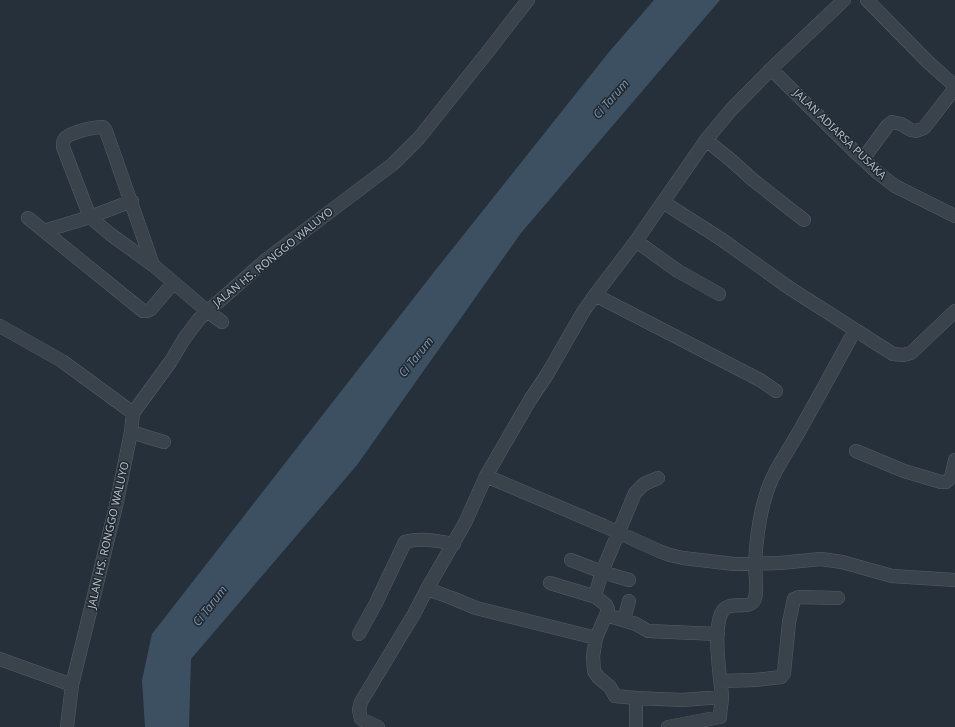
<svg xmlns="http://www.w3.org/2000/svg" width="955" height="727" font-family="'Noto Sans',sans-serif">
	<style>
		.water { fill: #3d5062 }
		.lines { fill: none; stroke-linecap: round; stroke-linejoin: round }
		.minor-casing { stroke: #555d66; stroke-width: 14 }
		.minor { stroke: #3a424b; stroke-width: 13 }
		.labels { text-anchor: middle; stroke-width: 3; stroke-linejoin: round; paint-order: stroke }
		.street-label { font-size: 11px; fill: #b5bdc6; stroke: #1f2730 }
		.water-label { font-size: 12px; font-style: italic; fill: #7990a7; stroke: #1f2730 }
	</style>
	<rect width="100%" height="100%" fill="#26303b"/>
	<path class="water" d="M 654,0 L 720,0 L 521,233 L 357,465 L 191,659 L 189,727 L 145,727 L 142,680 L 152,634 L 434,272 L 609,52 Z"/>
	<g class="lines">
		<g class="minor-casing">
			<path id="minor" d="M 867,0 L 928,62 L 955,86
				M 771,69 L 852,149 L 878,173 L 895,186 L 955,216
				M 706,140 L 732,161 L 753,180 L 804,220
				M 863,159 L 888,125 L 892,122 L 901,124 L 911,130 L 916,131 L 924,128 L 955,88
				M 663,202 L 721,239 L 791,289 L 893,354 L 903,355 L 911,353 L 955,311
				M 28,218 L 143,311 L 147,311 L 151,309 L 173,283
				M 44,231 L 90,217 L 132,201
				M 636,241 L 678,271 L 719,294
				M 153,265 L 106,131 L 103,127 C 95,127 68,132 64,140 C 63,142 63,144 63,147 L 90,217 L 110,234 L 153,265 L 207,311 L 222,322
				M 595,295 L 760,380 L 776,391
				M 0,326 L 62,361 L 133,413
				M 131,432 L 164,442
				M 856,451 L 904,471 L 941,482 L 946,482 L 951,477 L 955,460
				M 486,476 L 604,526 L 659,551 L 670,555 L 683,558 L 734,564 L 780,563 L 821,559 L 842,562 L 892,576 L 955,580
				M 571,560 L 602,572 L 629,580
				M 550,583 L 596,597 L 606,605 L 608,609 L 606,615 L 596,638 L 593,656 L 594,671 L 598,677 L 610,687 L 615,696 L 636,698 L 682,700 L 722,697
				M 427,589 L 452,598 L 476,608 L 596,638
				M 596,597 L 596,592 L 602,572 L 635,493 L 644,484 L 658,478
				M 606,615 L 636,624 L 648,631 L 718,634
				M 624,620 L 629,601
				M 359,634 L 376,603 L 405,542 C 420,537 438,541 454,544
				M 0,659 L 72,685
				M 720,681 L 755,680 L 781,677 L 784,673 L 789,622 L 794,599 L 799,597 L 838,598
				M 67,727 L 72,685 L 116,506 L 131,432 L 133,413 L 171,361 L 184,339 L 199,319 L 267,259 L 393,164 L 419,138 L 486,54 L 528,0
				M 378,727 L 361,719 L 359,710 L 361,702 L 414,614 L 427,589 L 465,523 L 486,476 L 530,400 L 548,373 L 583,312 L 595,295 L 636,241 L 706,140 L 730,111 L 771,69 L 844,0
				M 636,727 L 636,698
				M 668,727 L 720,717 C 720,710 722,703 722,696 C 720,675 713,633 721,614 C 728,597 751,613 755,598 C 758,589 755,574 755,564 C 756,544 759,518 765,498 C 772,472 788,452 801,428 C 819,396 837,363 855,330"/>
		</g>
		<use href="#minor" class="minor"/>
	</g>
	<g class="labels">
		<g class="street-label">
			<text transform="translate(840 134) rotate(44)" y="4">JALAN ADIARSA PUSAKA</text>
			<text transform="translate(273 257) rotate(-39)" y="4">JALAN HS. RONGGO WALUYO</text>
			<text transform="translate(108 535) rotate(-77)" y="4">JALAN HS. RONGGO WALUYO</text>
		</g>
		<g class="water-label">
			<text transform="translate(611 99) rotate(-49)" y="4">Ci Tarum</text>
			<text transform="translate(416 357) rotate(-51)" y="4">Ci Tarum</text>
			<text transform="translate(210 606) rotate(-52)" y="4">Ci Tarum</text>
		</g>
	</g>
</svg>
